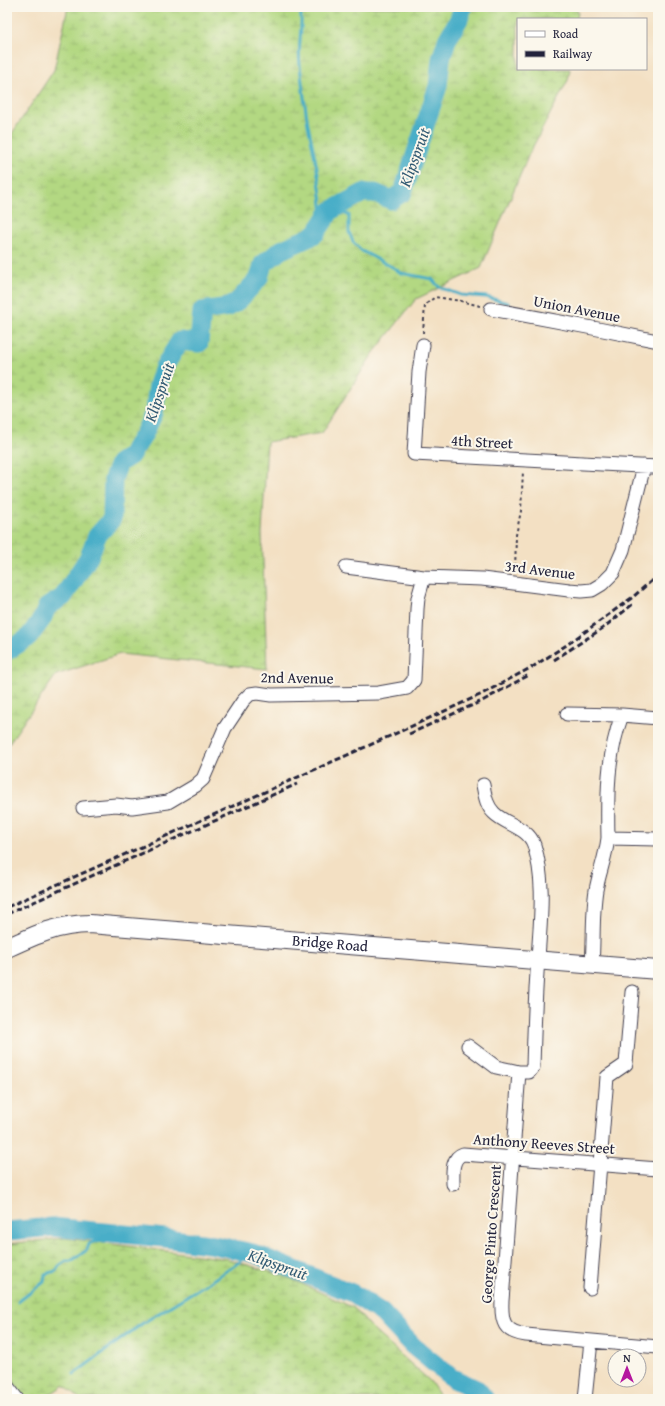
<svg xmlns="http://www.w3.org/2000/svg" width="665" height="1406" font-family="'Gentium Book Plus',serif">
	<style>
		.wetland { fill: url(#wetland-marsh); stroke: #6a7d5e }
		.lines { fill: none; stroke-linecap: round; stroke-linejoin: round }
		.stream { stroke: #49aec8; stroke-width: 3 }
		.river { stroke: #49aec8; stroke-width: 19 }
		.street-casing { stroke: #413e4f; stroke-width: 15 }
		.secondary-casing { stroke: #413e4f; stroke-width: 20 }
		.path { stroke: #413e4f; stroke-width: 2; stroke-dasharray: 3 3; stroke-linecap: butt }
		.street { stroke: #fff; stroke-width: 13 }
		.secondary { stroke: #fff; stroke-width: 18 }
		.rail { stroke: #22223b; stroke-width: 3; stroke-dasharray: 6 3; stroke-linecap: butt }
		.labels { text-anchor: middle; stroke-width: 4; stroke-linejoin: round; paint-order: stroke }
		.street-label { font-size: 15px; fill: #22223b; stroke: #fbf7ec }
		.water-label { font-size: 16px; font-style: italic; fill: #325a73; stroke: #fbf7ec }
	</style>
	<defs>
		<pattern id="wetland-marsh" width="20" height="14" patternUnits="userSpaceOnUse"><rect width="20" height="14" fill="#b3d882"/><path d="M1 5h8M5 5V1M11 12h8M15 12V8" fill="none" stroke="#9ab971"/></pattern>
	</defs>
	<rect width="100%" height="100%" fill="#fbf7ec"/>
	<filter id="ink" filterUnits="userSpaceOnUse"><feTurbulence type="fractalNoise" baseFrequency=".025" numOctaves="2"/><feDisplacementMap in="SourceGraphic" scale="8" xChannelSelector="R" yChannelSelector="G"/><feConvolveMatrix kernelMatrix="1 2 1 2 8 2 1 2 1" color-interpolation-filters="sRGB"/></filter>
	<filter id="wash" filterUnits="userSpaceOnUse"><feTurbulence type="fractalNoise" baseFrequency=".012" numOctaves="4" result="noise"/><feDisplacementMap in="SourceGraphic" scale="16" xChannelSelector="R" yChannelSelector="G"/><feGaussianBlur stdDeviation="0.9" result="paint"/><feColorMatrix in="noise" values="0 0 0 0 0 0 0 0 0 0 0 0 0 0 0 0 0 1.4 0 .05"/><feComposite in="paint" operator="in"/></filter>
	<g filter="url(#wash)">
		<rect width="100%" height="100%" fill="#f3e0c3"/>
		<path class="wetland" d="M 68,7 L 576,7 L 578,12 L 577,19 L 518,19 L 518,69 L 570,69 L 568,80 L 529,154 L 481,268 L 416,299 L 372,355 L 322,433 L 267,442 L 262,534 L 267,669 L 120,654 L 56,675 L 7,746 L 7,141 L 54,70 Z
			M 65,1238 L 228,1259 L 287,1277 L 354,1308 L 372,1329 L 430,1381 L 442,1399 L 80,1399 L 64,1385 L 43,1399 L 26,1399 L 7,1375 L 7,1244 Z"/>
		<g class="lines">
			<path class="stream" d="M 300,7 C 304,26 297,45 300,65 C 302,85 305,105 308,125 C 315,157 322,189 323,221
				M 332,210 L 349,215 L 349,232 L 353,242 L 362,251 L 394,268 L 401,273 L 432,279 L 439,287 L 461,295 L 486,297 L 508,303
				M 18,1302 L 44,1282 L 45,1274 L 56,1271 L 59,1266 L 66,1261 L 71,1261 L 87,1250 L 89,1244 L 93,1242 L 106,1241 L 119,1233
				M 74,1374 L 143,1323 L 214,1279 L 253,1253"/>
			<path class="river" d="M 7,651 L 28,638 L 42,619 L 47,607 L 63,597 L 89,557 L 97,536 L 112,519 L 113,479 L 119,463 L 130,456 L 143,436 L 154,413 L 158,385 L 164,367 L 180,341 L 199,343 L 202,311 L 229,307 L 239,300 L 259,278 L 263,264 L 281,250 L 310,237 L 316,233 L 330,212 L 332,210 L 363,193 L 375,193 L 391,200 L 403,192 L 438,86 L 441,59 L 447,40 L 459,19 L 463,7
				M 7,1231 L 52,1227 L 165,1238 L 209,1244 L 253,1253 L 352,1293 L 382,1313 L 413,1346 L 452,1378 L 478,1390 L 485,1399"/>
		</g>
	</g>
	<g filter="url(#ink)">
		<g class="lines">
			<g class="street-casing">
				<path id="street" d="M 491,309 L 598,329 L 658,341
					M 423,345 L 419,372 L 414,454 L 658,467
					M 346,567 L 424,577 L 482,579 L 569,590 L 581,591 L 592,590 L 602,584 L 613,573 L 623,550 L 644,466
					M 567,714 L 622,715 L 658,718
					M 83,808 L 116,805 L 132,807 L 168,802 L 195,786 L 203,779 L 225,728 L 243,701 L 250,694 L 257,693 L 271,695 L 379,693 L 407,688 L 414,680 L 417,609 L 418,598 L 424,577
					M 608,838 L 658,839
					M 592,965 C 594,940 592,915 596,890 C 599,873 606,856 608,838 C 607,795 607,756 622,715
					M 468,1046 L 496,1067 L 519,1072 L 529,1072 L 533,1067 C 534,1031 535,995 538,960 C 540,921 546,883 534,845 C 528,827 506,825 494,813 C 486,805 485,795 483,785
					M 519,1072 L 502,1301 C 501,1322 504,1332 526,1335 L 658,1347
					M 453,1184 C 453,1173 451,1158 463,1154 L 658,1169
					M 590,1288 L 607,1077 L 626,1064 L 632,992
					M 7,1386 L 17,1399
					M 585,1399 L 591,1341"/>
			</g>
			<g class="secondary-casing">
				<g id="secondary">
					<path id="s1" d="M 7,948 C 35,935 59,924 90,924 L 658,970"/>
				</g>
			</g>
			<path class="path" d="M 423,333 L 425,305 L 435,297 L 461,301 L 480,306
				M 515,572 L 516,535 L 521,511 L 523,471"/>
			<use href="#street" class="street"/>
			<use href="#secondary" class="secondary"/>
			<path class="rail" d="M 554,660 L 603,628 L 633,604
				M 409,734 L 484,700 L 529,675
				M 7,907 L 390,736 L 480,695 L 534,666 L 568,644 L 633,597 L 658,575
				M 7,914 L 297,784"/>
		</g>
	</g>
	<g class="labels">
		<g class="street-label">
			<text transform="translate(577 309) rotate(11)" y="5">Union Avenue</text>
			<text transform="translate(482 442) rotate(3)" y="5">4th Street</text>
			<text transform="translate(540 570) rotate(7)" y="5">3rd Avenue</text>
			<text transform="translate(297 678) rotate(1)" y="5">2nd Avenue</text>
			<text dy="5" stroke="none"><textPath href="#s1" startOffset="328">Bridge Road</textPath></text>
			<text transform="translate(544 1144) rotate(4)" y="5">Anthony Reeves Street</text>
			<text transform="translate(491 1234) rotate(-86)" y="5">George Pinto Crescent</text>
		</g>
		<g class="water-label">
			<text transform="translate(414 157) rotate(-70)" y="6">Klipspruit</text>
			<text transform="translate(159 392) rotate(-71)" y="6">Klipspruit</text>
			<text transform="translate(278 1264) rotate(20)" y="6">Klipspruit</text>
		</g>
	</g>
	<rect width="665" height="1406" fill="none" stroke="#fbf7ec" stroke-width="24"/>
	<rect x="517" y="18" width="130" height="52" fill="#fbf7ec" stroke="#a4a2a5"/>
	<rect x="525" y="31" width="20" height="6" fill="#ffffff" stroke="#a4a2a5"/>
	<text x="553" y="38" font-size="12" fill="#22223b">Road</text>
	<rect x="525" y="51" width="20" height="6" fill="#22223b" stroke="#a4a2a5"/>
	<text x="553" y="58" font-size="12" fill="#22223b">Railway</text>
	<g transform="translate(627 1368)"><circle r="19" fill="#fbf7ec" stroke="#a4a2a5"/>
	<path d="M0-3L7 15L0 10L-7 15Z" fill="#b5179e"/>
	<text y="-6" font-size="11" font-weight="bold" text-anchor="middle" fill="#22223b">N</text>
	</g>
</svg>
